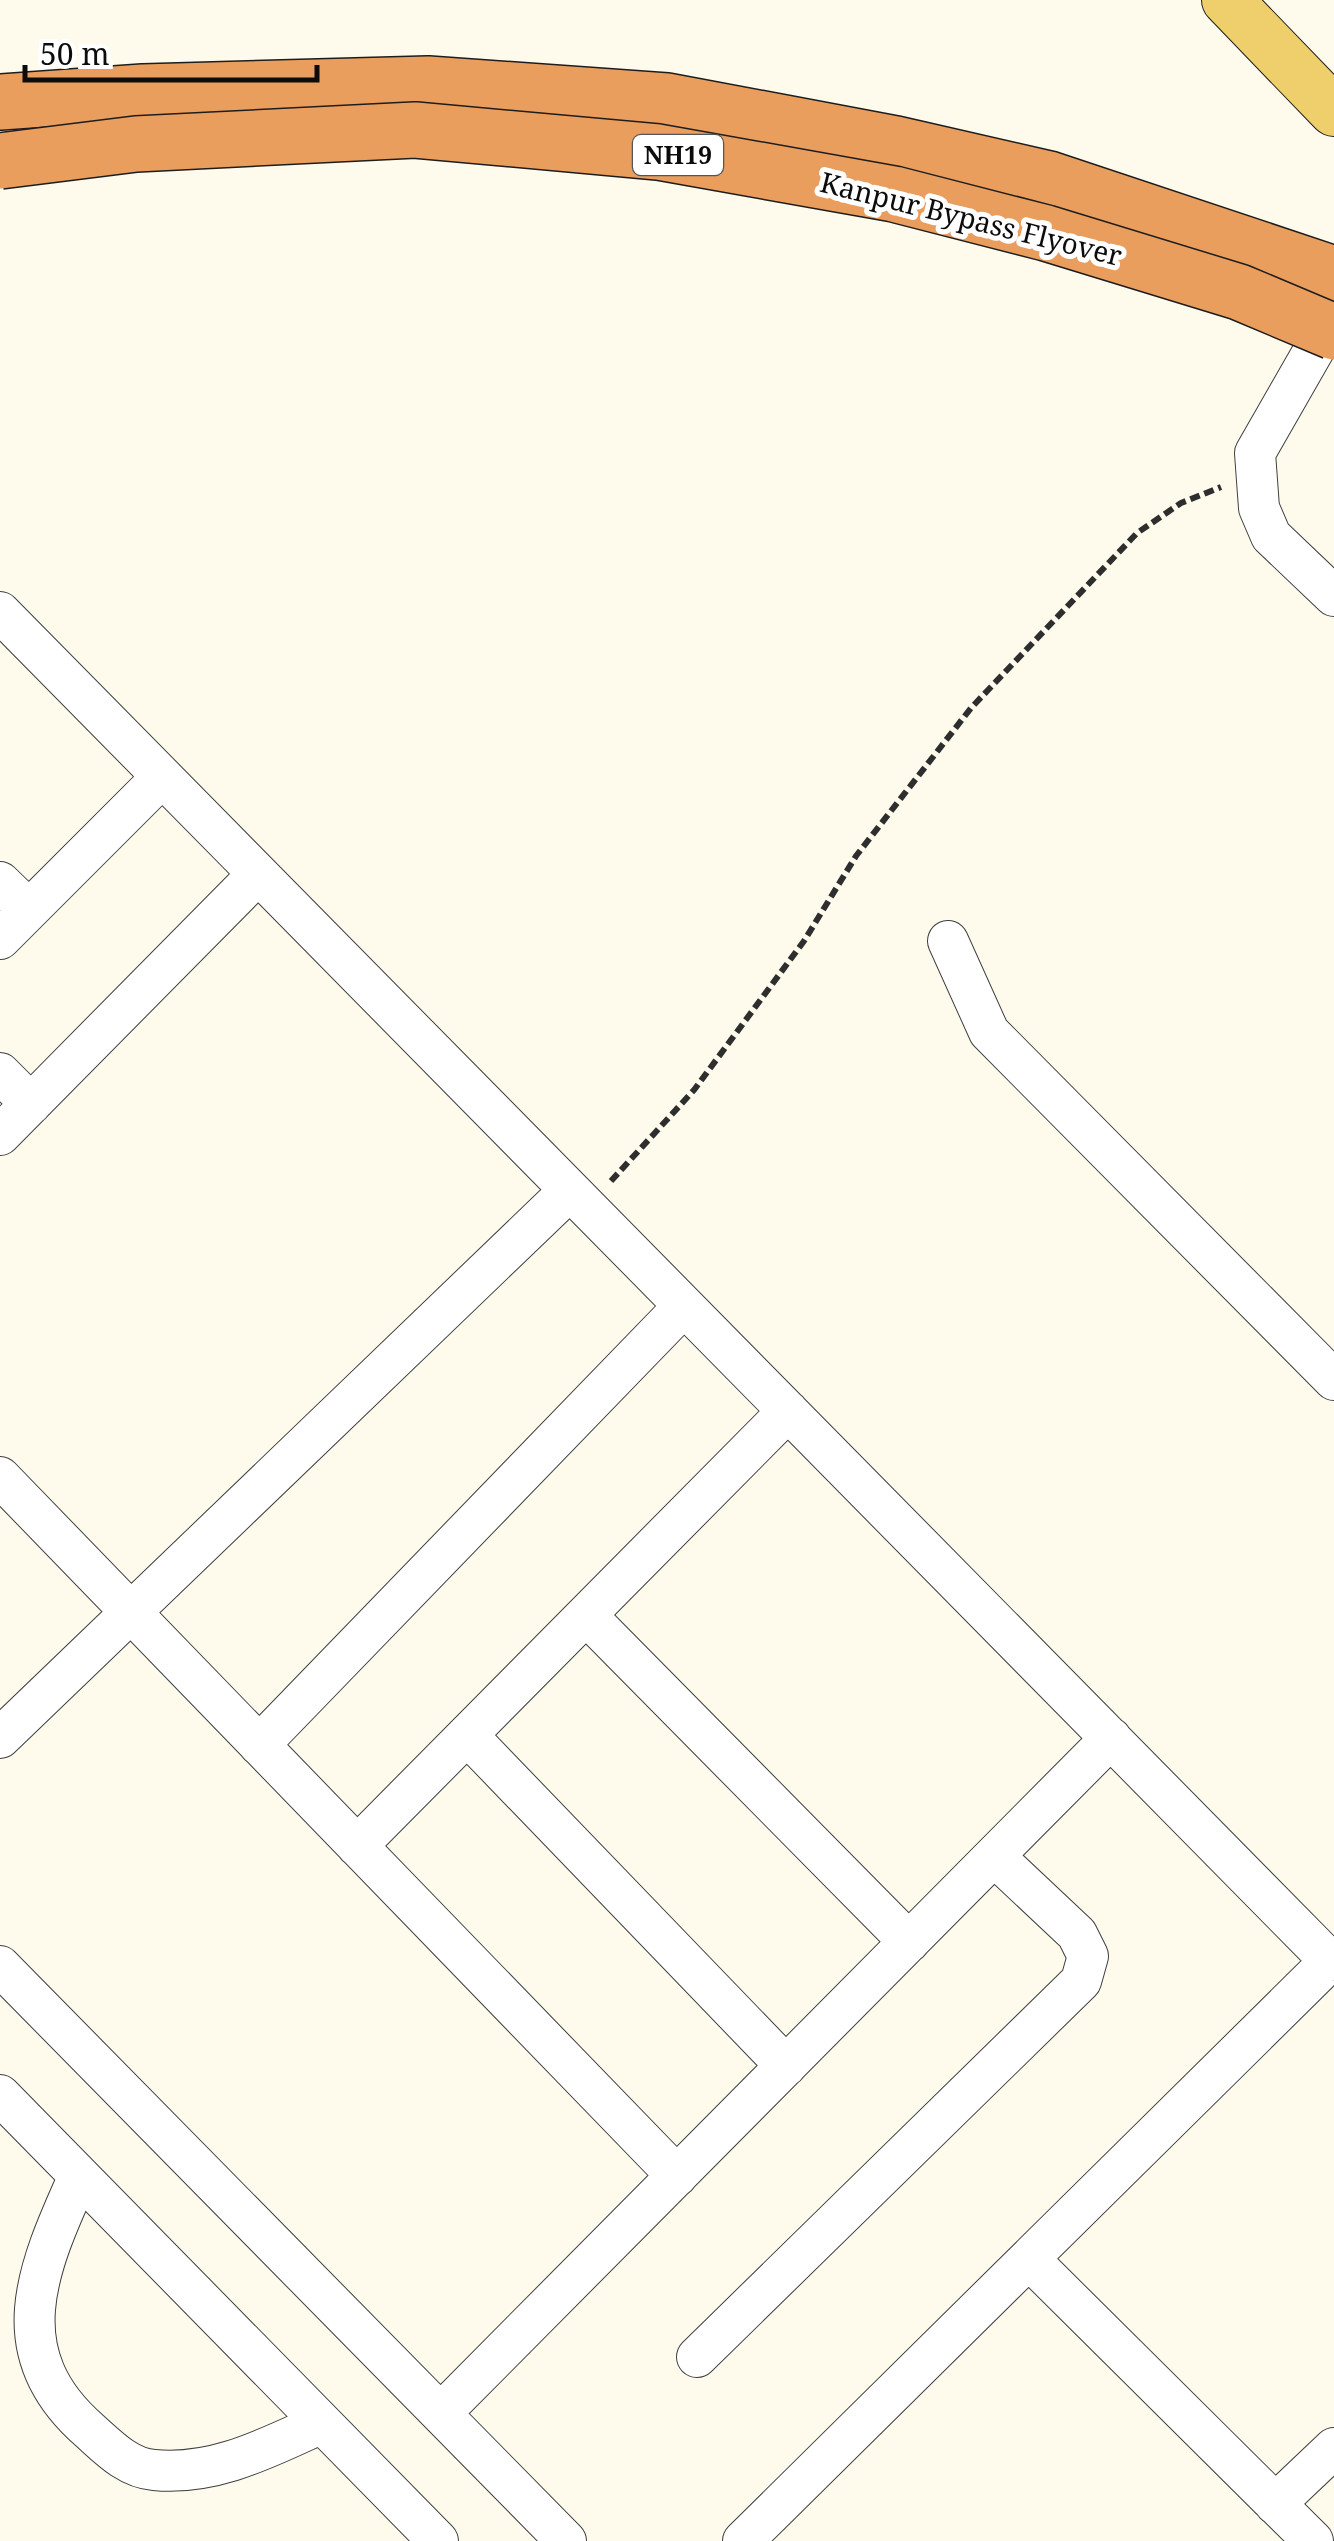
<svg xmlns="http://www.w3.org/2000/svg" width="1334" height="2541" font-family="'Noto Serif',serif">
	<style>
		.lines { fill: none; stroke-linecap: round; stroke-linejoin: round }
		.minor-casing { stroke: #3f3f3f; stroke-width: 42 }
		.major-casing { stroke: #1d1d1d; stroke-width: 52 }
		.highway-casing { stroke: #1d1d1d; stroke-width: 58 }
		.path { stroke: #2e2e2e; stroke-width: 6; stroke-dasharray: 10 5; stroke-linecap: butt }
		.minor { stroke: #fff; stroke-width: 40 }
		.major { stroke: #efcf6b; stroke-width: 50 }
		.highway { stroke: #ea9e5e; stroke-width: 55 }
		.highway-bridge-casing { stroke: #1d1d1d; stroke-width: 58; stroke-linecap: butt }
		.highway-bridge { stroke: #ea9e5e; stroke-width: 55 }
		.labels { text-anchor: middle; stroke-width: 10; stroke-linejoin: round; paint-order: stroke }
		.shield { fill: #fff; stroke: #555; stroke-width: 2.5 }
		.shield-label { font-size: 25px; font-weight: bold; fill: #0c0c0c }
		.street-label { font-size: 28px; fill: #0c0c0c; stroke: #fff }
	</style>
	<rect width="100%" height="100%" fill="#fefaec"/>
	<g class="lines">
		<g class="minor-casing">
			<path id="minor" d="M 1334,315 L 1255,453 L 1259,508 L 1271,536 L 1334,596
				M 0,612 L 1330,1961
				M 0,882 L 29,910
				M 0,939 L 162,777
				M 948,941 L 989,1032 L 1334,1380
				M 0,1073 L 31,1104
				M 0,1135 L 258,874
				M 0,1477 L 677,2176
				M 586,1615 L 909,1942
				M 467,1735 L 786,2066
				M 0,1738 L 570,1190
				M 259,1745 L 684,1306
				M 357,1846 L 788,1411
				M 0,1966 L 566,2541
				M 0,2095 L 438,2541
				M 79,2176 C 37,2269 0,2353 90,2431 C 109,2448 128,2468 154,2470 C 215,2476 269,2447 322,2423
				M 1029,2259 L 1313,2541
				M 697,2357 L 1081,1981 L 1088,1956 L 1077,1934 L 994,1856
				M 442,2412 L 1111,1738
				M 1275,2504 L 1334,2448
				M 743,2541 L 1334,1957"/>
		</g>
		<g class="major-casing">
			<path id="major" d="M 1227,0 L 1334,111"/>
		</g>
		<g class="highway-casing">
			<path id="highway" d="M 0,102 L 143,92 L 428,84 L 667,101 L 896,144 L 1049,179 L 1334,274"/>
		</g>
		<path class="path" d="M 611,1181 L 694,1090 L 804,941 L 856,856 L 971,708 L 1137,533 L 1181,503 L 1221,487"/>
		<use href="#minor" class="minor"/>
		<use href="#major" class="major"/>
		<use href="#highway" class="highway"/>
		<g class="highway-bridge-casing">
			<path id="highway-bridge" d="M 0,161 L 136,144 L 415,130 L 658,152 L 894,194 L 1046,233 L 1239,292 L 1334,332"/>
		</g>
		<use href="#highway-bridge" class="highway-bridge"/>
	</g>
	<g class="labels">
		<rect class="shield" x="633" y="135" width="90" height="40" rx="8"/>
		<g class="shield-label">
			<text x="678" y="164">NH19</text>
		</g>
		<g class="street-label">
			<text transform="translate(971 219) rotate(14)" y="10">Kanpur Bypass Flyover</text>
		</g>
	</g>
	<path d="M25 65v15h292v-15" fill="none" stroke="#0c0c0c" stroke-width="5"/>
	<text x="40" y="65" font-size="30" fill="#0c0c0c" stroke="#ffffff" stroke-width="8" paint-order="stroke">50 m</text>
</svg>
